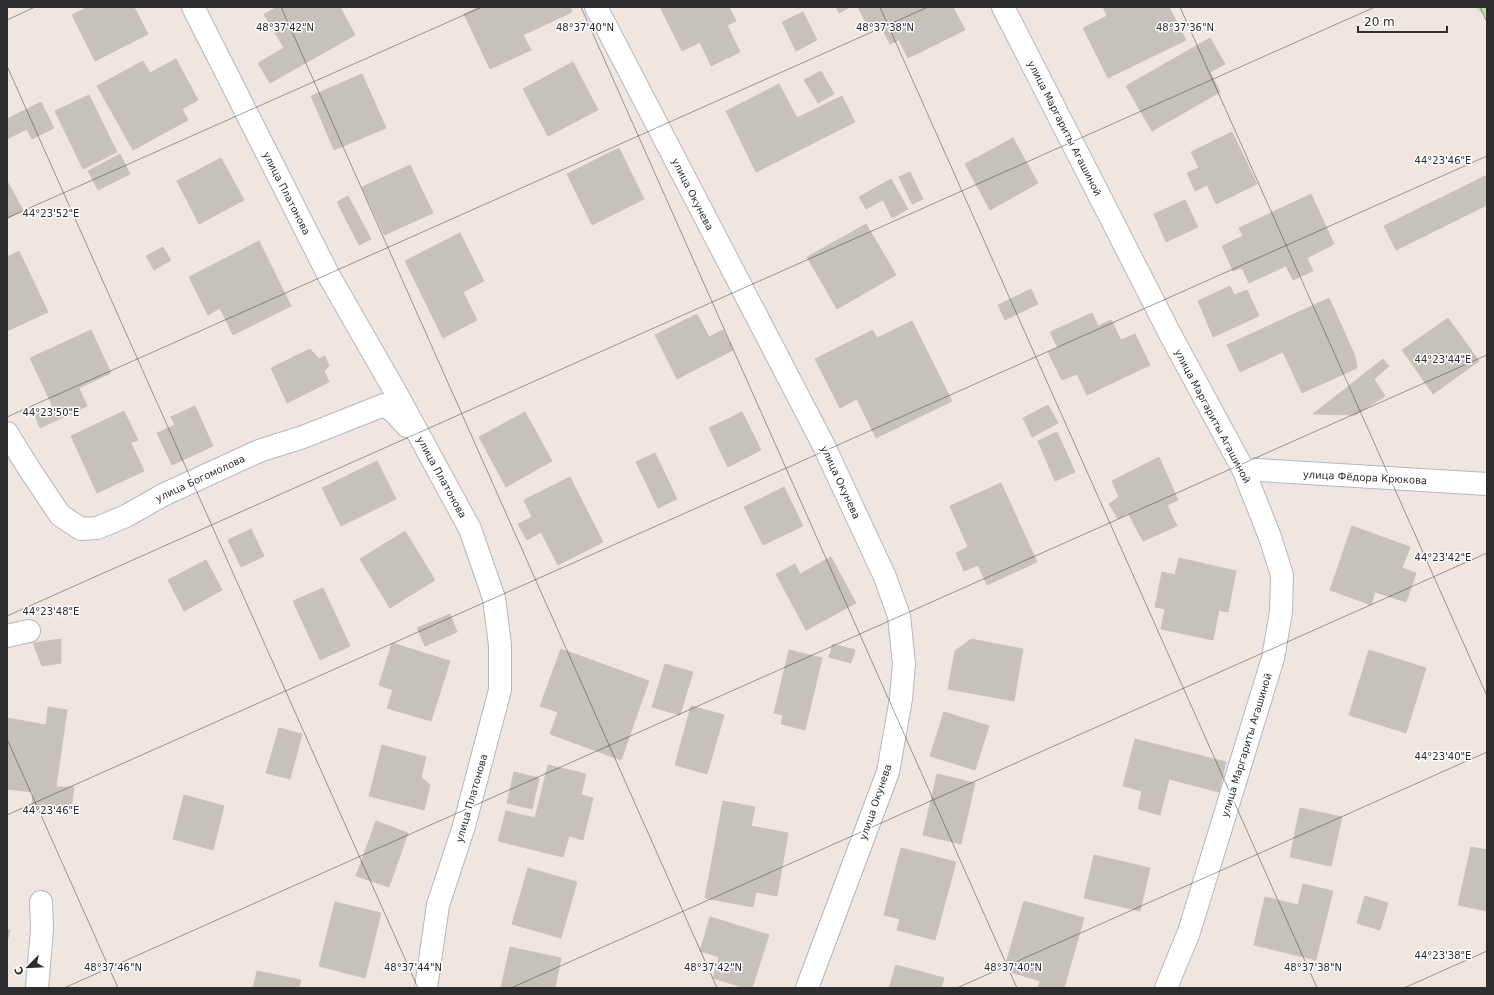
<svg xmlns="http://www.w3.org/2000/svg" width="1494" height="995" font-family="'DejaVu Sans',sans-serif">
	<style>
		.green { fill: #b6e899 }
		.building { fill: #c7c1bb; stroke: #cbc3b8 }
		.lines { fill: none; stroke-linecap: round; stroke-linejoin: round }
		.street-casing { stroke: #b3b6c1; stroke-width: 24 }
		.street { stroke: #fff; stroke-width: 22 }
		.ticks { fill: none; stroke: #2d2d2d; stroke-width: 1; stroke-opacity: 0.45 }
		.labels { text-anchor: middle; stroke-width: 3; stroke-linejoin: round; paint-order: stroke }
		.street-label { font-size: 10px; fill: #2d2d2d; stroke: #fff }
		.ticks-label { font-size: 10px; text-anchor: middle; fill: #2d2d2d; stroke: #fff; stroke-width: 3; stroke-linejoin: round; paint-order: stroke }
	</style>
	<rect width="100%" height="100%" fill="#efe7df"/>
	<path class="green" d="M 1474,7 L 1487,7 L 1487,17 Z"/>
	<path class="building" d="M 88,7 L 134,7 L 148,34 L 95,61 L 72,15 Z
		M 277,7 L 340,7 L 355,35 L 270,83 L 258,63 L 284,48 L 264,14 Z
		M 479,7 L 570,7 L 572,12 L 523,35 L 531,50 L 490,69 L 464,14 Z
		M 660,7 L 729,7 L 736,21 L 727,25 L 740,52 L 711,66 L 700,42 L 682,51 Z
		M 836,7 L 850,7 L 839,13 Z
		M 858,7 L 887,7 L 888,9 L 892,7 L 953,7 L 965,30 L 908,58 L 899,40 L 890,44 L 879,23 L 869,29 Z
		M 1103,7 L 1169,7 L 1186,40 L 1108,78 L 1083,28 L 1107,16 Z
		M 803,12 L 817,40 L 796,51 L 782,22 Z
		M 1210,38 L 1225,64 L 1210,72 L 1220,92 L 1152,131 L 1126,86 Z
		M 176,59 L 198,100 L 182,109 L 188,120 L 133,150 L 97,86 L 143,61 L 150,73 Z
		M 573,62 L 598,110 L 548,136 L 523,89 Z
		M 821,71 L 834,94 L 818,103 L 804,80 Z
		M 362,74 L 386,128 L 334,150 L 311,96 Z
		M 779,84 L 797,118 L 842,96 L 855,122 L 756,172 L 726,111 Z
		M 89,95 L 117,152 L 83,169 L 55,111 Z
		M 41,102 L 54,128 L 32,139 L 27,129 L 7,139 L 7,119 Z
		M 1232,132 L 1257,184 L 1216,204 L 1207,185 L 1195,191 L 1187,173 L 1199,168 L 1191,152 Z
		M 1013,138 L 1038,183 L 990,210 L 965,164 Z
		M 619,148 L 644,199 L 592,225 L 567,174 Z
		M 120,154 L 130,174 L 98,190 L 88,171 Z
		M 221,158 L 244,200 L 199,224 L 177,181 Z
		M 410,165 L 433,213 L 384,235 L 362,187 Z
		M 910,172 L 923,199 L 912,204 L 899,177 Z
		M 1487,175 L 1487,205 L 1396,250 L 1384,226 Z
		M 891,179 L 908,209 L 892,218 L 883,200 L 866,209 L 859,197 Z
		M 7,181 L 23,210 L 7,219 Z
		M 1311,194 L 1334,244 L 1307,258 L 1313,271 L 1293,280 L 1286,266 L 1249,283 L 1242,268 L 1233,271 L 1222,246 L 1243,236 L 1239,228 Z
		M 348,196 L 371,239 L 359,245 L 337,202 Z
		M 1185,200 L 1198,227 L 1166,242 L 1154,214 Z
		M 866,224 L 896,275 L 837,309 L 807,257 Z
		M 460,233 L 484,281 L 463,292 L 477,320 L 443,338 L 405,261 Z
		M 259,241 L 291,306 L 233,335 L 220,308 L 208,315 L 189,277 Z
		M 163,247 L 171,260 L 154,270 L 146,256 Z
		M 19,251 L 48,312 L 7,331 L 7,257 Z
		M 1230,286 L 1234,295 L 1247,290 L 1259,316 L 1213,337 L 1198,301 Z
		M 1031,289 L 1038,304 L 1005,320 L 998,305 Z
		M 1329,298 L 1355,356 L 1357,368 L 1302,393 L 1283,352 L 1240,372 L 1227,345 Z
		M 1092,313 L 1098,326 L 1111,320 L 1121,340 L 1135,334 L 1150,365 L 1087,395 L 1077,374 L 1062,380 L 1048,352 L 1058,348 L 1050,332 Z
		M 697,314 L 709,337 L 723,330 L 733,350 L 677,379 L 655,335 Z
		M 1448,318 L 1479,361 L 1433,394 L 1402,350 Z
		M 912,321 L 952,401 L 876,438 L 857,399 L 840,408 L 815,359 L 873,330 L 877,338 Z
		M 91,330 L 111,373 L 79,388 L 87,406 L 40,428 L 35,415 L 53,407 L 30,358 Z
		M 310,349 L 319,359 L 325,356 L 329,366 L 324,371 L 329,382 L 287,403 L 271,368 Z
		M 1383,359 L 1389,366 L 1374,379 L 1385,396 L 1355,415 L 1313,414 Z
		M 1048,405 L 1058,423 L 1032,437 L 1023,418 Z
		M 195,406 L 213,446 L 172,465 L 157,433 L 175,425 L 171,417 Z
		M 124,411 L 138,440 L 131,443 L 144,471 L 97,493 L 71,436 Z
		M 525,412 L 552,461 L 506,487 L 479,437 Z
		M 742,412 L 761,450 L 728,467 L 709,428 Z
		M 1057,432 L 1075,472 L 1055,481 L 1038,441 Z
		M 655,453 L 677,499 L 658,508 L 636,462 Z
		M 1159,457 L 1178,500 L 1167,505 L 1177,526 L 1143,541 L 1128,513 L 1118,519 L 1109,504 L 1119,497 L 1112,481 Z
		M 377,461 L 396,499 L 341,526 L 322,488 Z
		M 570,477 L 603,542 L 558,565 L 541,532 L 527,540 L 518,524 L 532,517 L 524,500 Z
		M 1001,483 L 1037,562 L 987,585 L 978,565 L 964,571 L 956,553 L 968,547 L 950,506 Z
		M 784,487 L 803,526 L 763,545 L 744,507 Z
		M 1352,526 L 1410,547 L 1402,568 L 1416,573 L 1406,602 L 1375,592 L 1371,605 L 1330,590 Z
		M 251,529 L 264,556 L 241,567 L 228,540 Z
		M 405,531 L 435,580 L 390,608 L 360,559 Z
		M 831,557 L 856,603 L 806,630 L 776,574 L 795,564 L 800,574 Z
		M 1179,558 L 1236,571 L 1228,612 L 1219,610 L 1213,640 L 1161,629 L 1165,609 L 1155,607 L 1162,572 L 1175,575 Z
		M 206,560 L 222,590 L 184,611 L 168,580 Z
		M 323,588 L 350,646 L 320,660 L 293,601 Z
		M 450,614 L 457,632 L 425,646 L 417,628 Z
		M 61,639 L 61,663 L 42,666 L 33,643 Z
		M 971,639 L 1023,649 L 1014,701 L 948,689 L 955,651 Z
		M 392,643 L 450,661 L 431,721 L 387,708 L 393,690 L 379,685 Z
		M 833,644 L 855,650 L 851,663 L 829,657 Z
		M 561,649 L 649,681 L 621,760 L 550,734 L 558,712 L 540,706 Z
		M 789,650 L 822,658 L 805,730 L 781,724 L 783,715 L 774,713 Z
		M 1369,650 L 1426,668 L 1406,733 L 1349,715 Z
		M 665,664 L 693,672 L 680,715 L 652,707 Z
		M 691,706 L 724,715 L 707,774 L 675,765 Z
		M 48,707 L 67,710 L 56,787 L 74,787 L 71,810 L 32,808 L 33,792 L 7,789 L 7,718 L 46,725 Z
		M 944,712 L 989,726 L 975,770 L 930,756 Z
		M 279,728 L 302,734 L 290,779 L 266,773 Z
		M 1135,739 L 1226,762 L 1219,792 L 1169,779 L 1160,815 L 1138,809 L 1142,791 L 1123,786 Z
		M 382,745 L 426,757 L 421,777 L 430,785 L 424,810 L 369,796 Z
		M 548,765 L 586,774 L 581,795 L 593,798 L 583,840 L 569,836 L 563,857 L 498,841 L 506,811 L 535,818 Z
		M 514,772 L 539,778 L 532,809 L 507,803 Z
		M 937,774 L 975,783 L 961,844 L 923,835 Z
		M 184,795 L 224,806 L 213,850 L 173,839 Z
		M 723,801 L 755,807 L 751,826 L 788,833 L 777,896 L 756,892 L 753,907 L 705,898 Z
		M 1300,808 L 1342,817 L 1331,866 L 1290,857 Z
		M 376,821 L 408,833 L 389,887 L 356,876 Z
		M 1471,847 L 1487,850 L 1487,911 L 1458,905 Z
		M 901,848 L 956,862 L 935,940 L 897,930 L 900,919 L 884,915 Z
		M 1094,855 L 1150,868 L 1140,911 L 1084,898 Z
		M 528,868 L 577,882 L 561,938 L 512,924 Z
		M 1303,884 L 1333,891 L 1316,960 L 1254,945 L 1265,897 L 1298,905 Z
		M 1365,896 L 1388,903 L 1380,930 L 1357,923 Z
		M 1024,901 L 1084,918 L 1064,988 L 1038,988 L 1040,981 L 1004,970 Z
		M 335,902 L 381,913 L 365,978 L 319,966 Z
		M 710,917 L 769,935 L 752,988 L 745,988 L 713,978 L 719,957 L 700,951 Z
		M 7,930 L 10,930 L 7,942 Z
		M 510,947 L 561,958 L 555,988 L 501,988 Z
		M 896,965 L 944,978 L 941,988 L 889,988 Z
		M 257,971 L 301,980 L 299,988 L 253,988 Z"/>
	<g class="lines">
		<g class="street-casing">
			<path id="street" d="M 193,7 L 329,276 L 395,391 L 470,529 L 494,598 L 500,645 L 500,690 L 464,826 L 438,905 L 426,988
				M 596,7 L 824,446 L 885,577 L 899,616 L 904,664 L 901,699 L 888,772 L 807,988
				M 1003,7 L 1170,334 L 1243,469 L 1270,537 L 1282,575 L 1281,612 L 1273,658 L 1189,932 L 1166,988
				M 7,433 L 28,467 L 60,515 L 81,529 L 97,528 L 126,516 L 163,495 L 259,451 L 303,437 L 384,405 L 393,411 L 407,426
				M 1243,469 L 1487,484
				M 7,636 L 29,631
				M 37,988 L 42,929 L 41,902"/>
		</g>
		<use href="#street" class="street"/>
	</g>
	<path class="ticks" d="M 281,7 L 717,988M 581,7 L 1017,988M 880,7 L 1317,988M 1180,7 L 1487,696M 1480,7 L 1487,22M 7,20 L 35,7M 7,66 L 418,988M 7,218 L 482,7M 7,417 L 928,7M 7,616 L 1375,7M 7,739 L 118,988M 7,815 L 1487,156M 64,988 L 1487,355M 511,988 L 1487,553M 957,988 L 1487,752M 1404,988 L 1487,951"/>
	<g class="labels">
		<g class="street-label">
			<text transform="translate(1065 128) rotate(63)" y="4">улица Маргариты Агашиной</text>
			<text transform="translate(287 193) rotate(63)" y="4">улица Платонова</text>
			<text transform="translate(693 194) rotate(63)" y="4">улица Окунева</text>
			<text transform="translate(1213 416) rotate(62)" y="4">улица Маргариты Агашиной</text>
			<text transform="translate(442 477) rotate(61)" y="4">улица Платонова</text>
			<text transform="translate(1365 477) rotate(3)" y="4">улица Фёдора Крюкова</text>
			<text transform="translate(200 478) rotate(-25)" y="4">улица Богомолова</text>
			<text transform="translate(841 482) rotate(65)" y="4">улица Окунева</text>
			<text transform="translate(1246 745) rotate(-73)" y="4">улица Маргариты Агашиной</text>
			<text transform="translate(471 798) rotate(-74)" y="4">улица Платонова</text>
			<text transform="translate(875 802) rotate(-71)" y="4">улица Окунева</text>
		</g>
	</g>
	<g class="ticks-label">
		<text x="285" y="31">48°37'42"N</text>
		<text x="585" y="31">48°37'40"N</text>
		<text x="885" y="31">48°37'38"N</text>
		<text x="1185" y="31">48°37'36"N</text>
		<text x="1443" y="164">44°23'46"E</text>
		<text x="51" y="217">44°23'52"E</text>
		<text x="1443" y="363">44°23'44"E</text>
		<text x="51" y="416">44°23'50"E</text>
		<text x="1443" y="561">44°23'42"E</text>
		<text x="51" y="615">44°23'48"E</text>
		<text x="1443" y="760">44°23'40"E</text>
		<text x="51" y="814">44°23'46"E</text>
		<text x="1443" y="959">44°23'38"E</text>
		<text x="113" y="971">48°37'46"N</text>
		<text x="413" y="971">48°37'44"N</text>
		<text x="713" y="971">48°37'42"N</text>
		<text x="1013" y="971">48°37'40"N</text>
		<text x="1313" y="971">48°37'38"N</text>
	</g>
	<rect width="1494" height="995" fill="none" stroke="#2d2d2d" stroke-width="16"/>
	<g transform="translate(28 967) rotate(246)" stroke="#ffffff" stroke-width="3" paint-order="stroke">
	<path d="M0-3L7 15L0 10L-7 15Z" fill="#2d2d2d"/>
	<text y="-6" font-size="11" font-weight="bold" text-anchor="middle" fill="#2d2d2d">С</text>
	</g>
	<path d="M1358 26v6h89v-6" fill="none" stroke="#2d2d2d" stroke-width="2"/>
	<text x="1364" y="26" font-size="12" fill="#2d2d2d" stroke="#ffffff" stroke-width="3" paint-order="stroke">20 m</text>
</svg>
